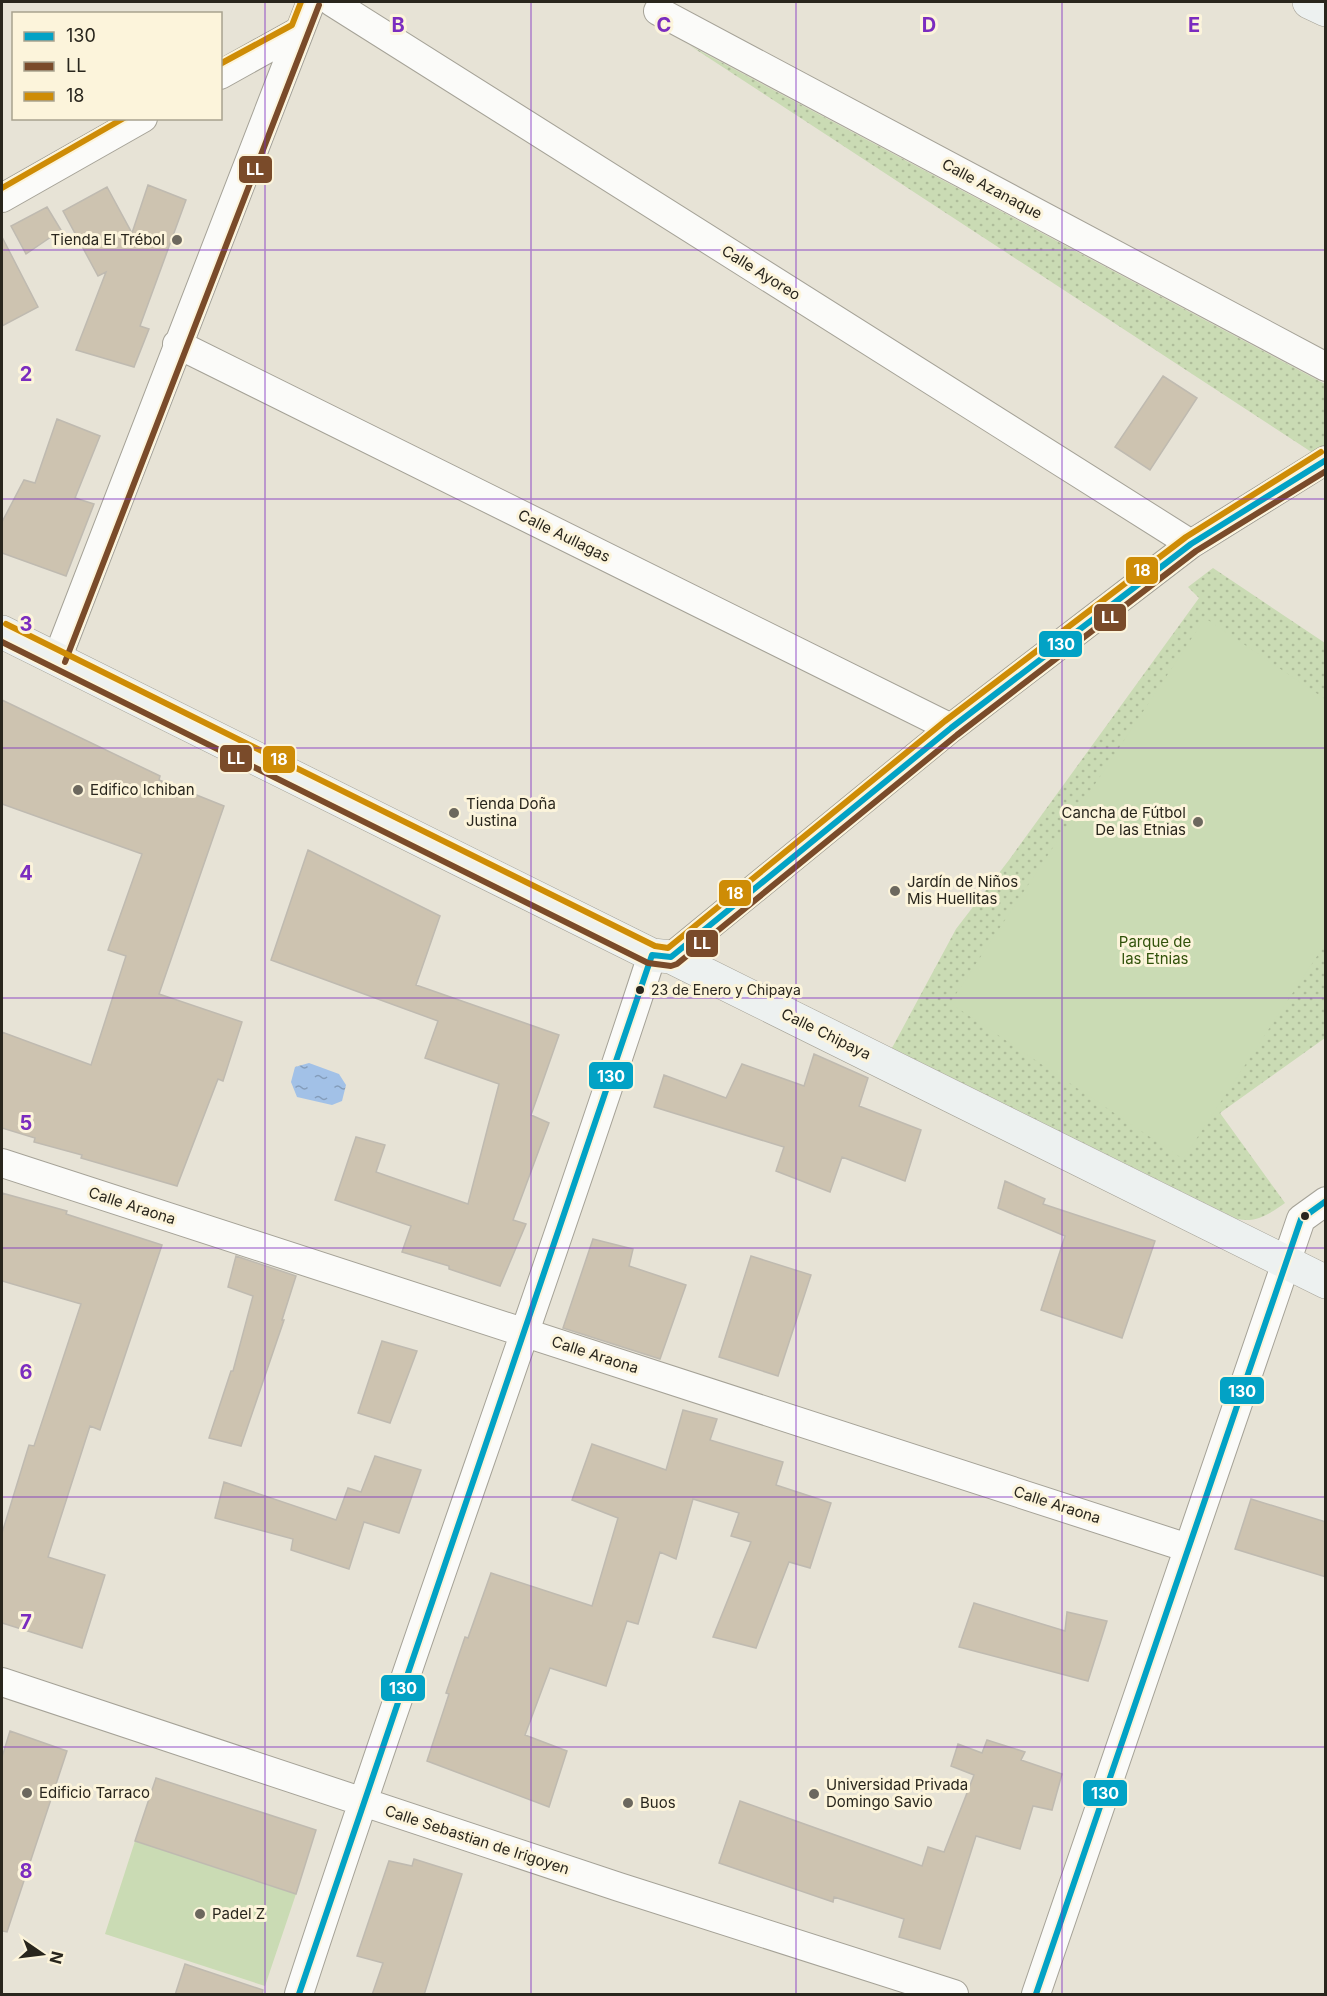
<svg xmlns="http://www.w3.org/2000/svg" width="1327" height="1996" font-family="Inter,sans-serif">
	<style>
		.park { fill: url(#park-dots) }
		.pitch { fill: #cadbb4 }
		.water { fill: url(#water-ripples) }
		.building { fill: #cdc3b0; stroke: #bfbab0; stroke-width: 1.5 }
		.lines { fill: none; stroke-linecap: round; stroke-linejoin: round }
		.street-casing { stroke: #a5a297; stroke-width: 30 }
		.secondary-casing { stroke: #a5a297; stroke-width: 34 }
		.street { stroke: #fbfbf9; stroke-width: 28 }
		.secondary { stroke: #edf1f0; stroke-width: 33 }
		.bus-1-casing { stroke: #fcf4db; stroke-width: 10 }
		.bus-2-casing { stroke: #fcf4db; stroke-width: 10 }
		.bus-3-casing { stroke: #fcf4db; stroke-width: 10 }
		.bus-1 { stroke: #02a2c5; stroke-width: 6 }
		.bus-2 { stroke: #7a4b2a; stroke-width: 6 }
		.bus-3 { stroke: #ce8c06; stroke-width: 6 }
		.grid { fill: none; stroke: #7b2cbf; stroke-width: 1.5; stroke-opacity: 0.55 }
		.poi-dot { fill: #6c685e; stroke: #fcf4db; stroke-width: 2 }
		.bus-dot { fill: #29261d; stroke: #fcf4db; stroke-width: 2 }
		.labels { text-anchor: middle; stroke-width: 6; stroke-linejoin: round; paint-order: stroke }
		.bus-label { font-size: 14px; fill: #29261d; stroke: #fcf4db; text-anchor: start }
		.street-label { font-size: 15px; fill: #29261d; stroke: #fcf4db }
		.poi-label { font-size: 15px; fill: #29261d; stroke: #fcf4db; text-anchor: start }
		.park-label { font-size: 15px; fill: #31520b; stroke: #fcf4db }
		.grid-label { font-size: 20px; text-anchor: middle; font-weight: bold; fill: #7b2cbf; stroke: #fcf4db; stroke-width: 6; stroke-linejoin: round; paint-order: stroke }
		.line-badge { stroke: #fcf4db; stroke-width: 2 }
		.badge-label { font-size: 16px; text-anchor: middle; font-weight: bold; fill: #fff }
	</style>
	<defs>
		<pattern id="park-dots" width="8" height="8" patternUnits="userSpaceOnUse" patternTransform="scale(1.5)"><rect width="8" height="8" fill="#cadbb4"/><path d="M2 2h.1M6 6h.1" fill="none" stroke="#aebc9a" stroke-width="1.8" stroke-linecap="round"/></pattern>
		<pattern id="water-ripples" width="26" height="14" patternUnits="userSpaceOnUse" patternTransform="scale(1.5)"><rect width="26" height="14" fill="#a2c1e7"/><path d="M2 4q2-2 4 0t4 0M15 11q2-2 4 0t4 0" fill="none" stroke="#849dbb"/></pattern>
	</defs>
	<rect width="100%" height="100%" fill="#e7e3d6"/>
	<path class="park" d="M 689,45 L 1325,384 L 1325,448 L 1316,455 Z
		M 1213,568 L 1325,643 L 1325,1038 L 1220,1113 L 1285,1203 C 1269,1214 1257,1223 1237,1219 L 892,1048 L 956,929 L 1009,860 L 1199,598 L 1188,587 Z"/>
	<path class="pitch" d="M 1205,618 L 1325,699 L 1325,944 L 1183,1159 L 950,1003 Z
		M 135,1841 L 296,1894 L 265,1986 L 105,1934 Z"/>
	<path class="water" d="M 309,1063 L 339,1074 L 346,1085 L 342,1101 L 332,1105 L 297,1097 L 291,1082 L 295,1067 Z"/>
	<path class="building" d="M 148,185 L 186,200 L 140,326 L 149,329 L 134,367 L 76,350 L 106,272 L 98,276 L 63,211 L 107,187 L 132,233 Z
		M 47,207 L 61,230 L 26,254 L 11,226 Z
		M 2,237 L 38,307 L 2,326 Z
		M 1163,376 L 1197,398 L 1150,470 L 1115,447 Z
		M 57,419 L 100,436 L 75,498 L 94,504 L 66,576 L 2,553 L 2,522 L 24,480 L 35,483 Z
		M 2,700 L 160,776 L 159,780 L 224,806 L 159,994 L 242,1022 L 223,1081 L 218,1079 L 177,1186 L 81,1158 L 82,1155 L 34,1142 L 35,1138 L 2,1128 L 2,1032 L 91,1065 L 126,956 L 108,950 L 142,854 L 2,804 Z
		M 308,850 L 440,916 L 416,985 L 559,1035 L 531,1115 L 549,1123 L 513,1220 L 526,1224 L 500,1286 L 449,1269 L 449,1266 L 402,1252 L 411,1226 L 335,1200 L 356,1137 L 385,1145 L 376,1172 L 468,1204 L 499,1084 L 425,1058 L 438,1021 L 271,960 Z
		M 814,1054 L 868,1078 L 859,1106 L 921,1130 L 905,1181 L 842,1157 L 830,1192 L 776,1171 L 784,1147 L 654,1107 L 664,1075 L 726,1098 L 742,1064 L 804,1086 Z
		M 1005,1181 L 1045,1199 L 1043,1204 L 1155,1241 L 1122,1338 L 1041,1310 L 1065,1236 L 998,1208 Z
		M 2,1193 L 67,1211 L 66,1214 L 162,1245 L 100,1430 L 90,1426 L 48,1557 L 105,1575 L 82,1648 L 2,1623 L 2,1533 L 29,1445 L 34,1446 L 81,1304 L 2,1281 Z
		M 593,1239 L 633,1249 L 629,1266 L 686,1285 L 660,1359 L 563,1328 Z
		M 236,1256 L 296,1276 L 282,1320 L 284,1320 L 241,1446 L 209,1438 L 231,1371 L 233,1371 L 253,1296 L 228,1287 Z
		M 751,1256 L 811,1275 L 778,1376 L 719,1357 Z
		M 382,1341 L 417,1351 L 390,1423 L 358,1413 Z
		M 683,1410 L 717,1419 L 710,1440 L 783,1462 L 776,1485 L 831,1503 L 810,1568 L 789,1562 L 756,1648 L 713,1637 L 751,1542 L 731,1536 L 739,1513 L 693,1499 L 676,1559 L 660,1552 L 638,1624 L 627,1621 L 606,1686 L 550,1668 L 525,1735 L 567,1751 L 549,1807 L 427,1761 L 449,1694 L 446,1693 L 465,1637 L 468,1638 L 491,1573 L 592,1606 L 618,1518 L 572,1500 L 592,1444 L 666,1470 Z
		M 375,1456 L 421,1470 L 399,1533 L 364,1522 L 349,1569 L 291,1550 L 293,1539 L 215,1518 L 224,1482 L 336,1520 L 348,1488 L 361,1492 Z
		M 1251,1499 L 1326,1522 L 1326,1577 L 1235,1549 Z
		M 974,1603 L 1065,1631 L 1067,1612 L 1107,1621 L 1088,1681 L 959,1647 Z
		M 10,1731 L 67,1751 L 7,1932 L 2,1931 L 2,1757 Z
		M 987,1740 L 1025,1752 L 1021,1760 L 1062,1774 L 1052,1810 L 1033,1806 L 1020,1849 L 976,1836 L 940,1949 L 899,1937 L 904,1919 L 834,1897 L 833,1902 L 719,1863 L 740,1801 L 922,1866 L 928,1847 L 944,1852 L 974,1775 L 951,1766 L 958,1744 L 982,1753 Z
		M 156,1778 L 316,1830 L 296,1894 L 135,1841 Z
		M 414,1859 L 462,1874 L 424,1995 L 372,1995 L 383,1963 L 357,1956 L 389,1861 L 412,1866 Z
		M 185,1964 L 263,1990 L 262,1995 L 175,1995 Z"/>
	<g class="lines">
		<g class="street-casing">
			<path id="street" d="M 332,2 L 1191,544
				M 658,11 L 1326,367
				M 220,75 L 299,31
				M 2,198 L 143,118
				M 177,344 L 951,728
				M 57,659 L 311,2
				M 671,957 L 951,728 L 1191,544 L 1326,460
				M 2,1163 L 1188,1548
				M 2,1682 L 619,1887 L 954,1994
				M 299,1994 C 412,1646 539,1303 652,955
				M 1036,1994 L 1301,1219 L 1326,1201"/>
		</g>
		<g class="secondary-casing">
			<path id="secondary" d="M 1309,2 L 1326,10
				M 2,632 L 652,955 L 671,957 L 1326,1282"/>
		</g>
		<use href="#street" class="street"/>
		<use href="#secondary" class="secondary"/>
		<g class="bus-1-casing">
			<path id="bus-1" d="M 299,1994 L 652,955 L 671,957 L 951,728 L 1191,544 L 1326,460
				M 1036,1994 L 1301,1219 L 1326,1201"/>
		</g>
		<g class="bus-2-casing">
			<path id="bus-2" d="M 2,642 L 648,963 L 671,966 L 677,964 L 957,735 L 1196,551 L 1326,471
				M 65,662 L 319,5"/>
		</g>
		<g class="bus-3-casing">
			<path id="bus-3" d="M 220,64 L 292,25 L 301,2
				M 2,188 L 124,118
				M 6,624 L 655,946 L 668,948 L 945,721 L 1186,537 L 1321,452"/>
		</g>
		<use href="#bus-1" class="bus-1"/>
		<use href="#bus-2" class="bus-2"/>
		<use href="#bus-3" class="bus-3"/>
	</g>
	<path class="grid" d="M 265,2 L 265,1994M 531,2 L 531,1994M 796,2 L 796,1994M 1062,2 L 1062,1994M 2,250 L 1326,250M 2,499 L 1326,499M 2,748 L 1326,748M 2,998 L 1326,998M 2,1248 L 1326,1248M 2,1497 L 1326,1497M 2,1747 L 1326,1747"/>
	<g class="poi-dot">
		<circle cx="177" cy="240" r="6"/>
		<circle cx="78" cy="790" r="6"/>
		<circle cx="454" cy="813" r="6"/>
		<circle cx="1198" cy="822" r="6"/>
		<circle cx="895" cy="891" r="6"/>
		<circle cx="27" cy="1793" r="6"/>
		<circle cx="814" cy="1794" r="6"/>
		<circle cx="628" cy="1803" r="6"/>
		<circle cx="200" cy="1914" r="6"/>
	</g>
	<g class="bus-dot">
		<circle cx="640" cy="990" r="5"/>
		<circle cx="1305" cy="1216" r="5"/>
	</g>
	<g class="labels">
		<g class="bus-label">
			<text x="651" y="995">23 de Enero y Chipaya</text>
		</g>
		<g class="street-label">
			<text transform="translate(992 189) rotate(28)" y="5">Calle Azanaque</text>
			<text transform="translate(761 273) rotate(32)" y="5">Calle Ayoreo</text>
			<text transform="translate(564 536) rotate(26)" y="5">Calle Aullagas</text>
			<text transform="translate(826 1034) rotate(26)" y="5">Calle Chipaya</text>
			<text transform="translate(132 1206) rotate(18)" y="5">Calle Araona</text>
			<text transform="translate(595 1355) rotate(18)" y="5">Calle Araona</text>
			<text transform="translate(1057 1505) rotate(18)" y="5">Calle Araona</text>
			<text transform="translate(477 1840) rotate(18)" y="5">Calle Sebastian de Irigoyen</text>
		</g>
		<g class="poi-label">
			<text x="165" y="245" text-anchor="end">Tienda El Trébol</text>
			<text x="90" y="795">Edifico Ichiban</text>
			<text x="466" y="809">Tienda Doña<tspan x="466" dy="17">Justina</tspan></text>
			<text x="1186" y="818" text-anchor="end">Cancha de Fútbol<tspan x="1186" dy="17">De las Etnias</tspan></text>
			<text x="907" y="887">Jardín de Niños<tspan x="907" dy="17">Mis Huellitas</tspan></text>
			<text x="826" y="1790">Universidad Privada<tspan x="826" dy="17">Domingo Savio</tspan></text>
			<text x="39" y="1798">Edificio Tarraco</text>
			<text x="640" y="1808">Buos</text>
			<text x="212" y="1919">Padel Z</text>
		</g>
		<g class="park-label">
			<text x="1155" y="947">Parque de<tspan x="1155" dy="17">las Etnias</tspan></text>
		</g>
	</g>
	<g class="grid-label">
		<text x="398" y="32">B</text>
		<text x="664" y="32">C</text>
		<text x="929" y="32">D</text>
		<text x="1194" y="32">E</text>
		<text x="26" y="381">2</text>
		<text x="26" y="631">3</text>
		<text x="26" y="880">4</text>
		<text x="26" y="1130">5</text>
		<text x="26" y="1379">6</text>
		<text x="26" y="1629">7</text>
		<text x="26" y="1878">8</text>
	</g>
	<g class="line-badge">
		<rect x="238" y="155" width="35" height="29" rx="6" fill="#7a4b2a"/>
		<rect x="1125" y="556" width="34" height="29" rx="6" fill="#ce8c06"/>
		<rect x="1093" y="603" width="34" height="29" rx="6" fill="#7a4b2a"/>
		<rect x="1038" y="630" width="45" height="28" rx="6" fill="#02a2c5"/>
		<rect x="219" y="744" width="34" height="29" rx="6" fill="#7a4b2a"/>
		<rect x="262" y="745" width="34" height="29" rx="6" fill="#ce8c06"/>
		<rect x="718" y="879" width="34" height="28" rx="6" fill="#ce8c06"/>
		<rect x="685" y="929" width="34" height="29" rx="6" fill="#7a4b2a"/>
		<rect x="588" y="1061" width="46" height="29" rx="6" fill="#02a2c5"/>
		<rect x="1219" y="1376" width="46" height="29" rx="6" fill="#02a2c5"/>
		<rect x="380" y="1674" width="46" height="28" rx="6" fill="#02a2c5"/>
		<rect x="1082" y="1779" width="46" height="28" rx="6" fill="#02a2c5"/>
	</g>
	<g class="badge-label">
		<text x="255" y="175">LL</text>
		<text x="1142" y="576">18</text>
		<text x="1110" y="623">LL</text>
		<text x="1061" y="650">130</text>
		<text x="236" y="764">LL</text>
		<text x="279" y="765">18</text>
		<text x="735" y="899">18</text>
		<text x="702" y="949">LL</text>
		<text x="611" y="1082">130</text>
		<text x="1242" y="1397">130</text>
		<text x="403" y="1694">130</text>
		<text x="1105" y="1799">130</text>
	</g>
	<rect width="1327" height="1996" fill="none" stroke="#29261d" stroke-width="6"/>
	<rect x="12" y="12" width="210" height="108" fill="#fcf4db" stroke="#a8a28f" stroke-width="1.5"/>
	<rect x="24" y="32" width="30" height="9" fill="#02a2c5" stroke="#a8a28f" stroke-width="1.5"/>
	<text x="66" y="42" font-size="18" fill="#29261d">130</text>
	<rect x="24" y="62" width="30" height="9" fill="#7a4b2a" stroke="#a8a28f" stroke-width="1.5"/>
	<text x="66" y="72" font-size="18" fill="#29261d">LL</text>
	<rect x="24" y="92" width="30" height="9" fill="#ce8c06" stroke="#a8a28f" stroke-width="1.5"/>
	<text x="66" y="102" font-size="18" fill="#29261d">18</text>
	<g transform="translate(42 1954) rotate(104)" stroke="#fcf4db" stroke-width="4.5" paint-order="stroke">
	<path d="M0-4.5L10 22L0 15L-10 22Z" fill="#29261d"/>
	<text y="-9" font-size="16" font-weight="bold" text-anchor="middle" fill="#29261d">N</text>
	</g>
</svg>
